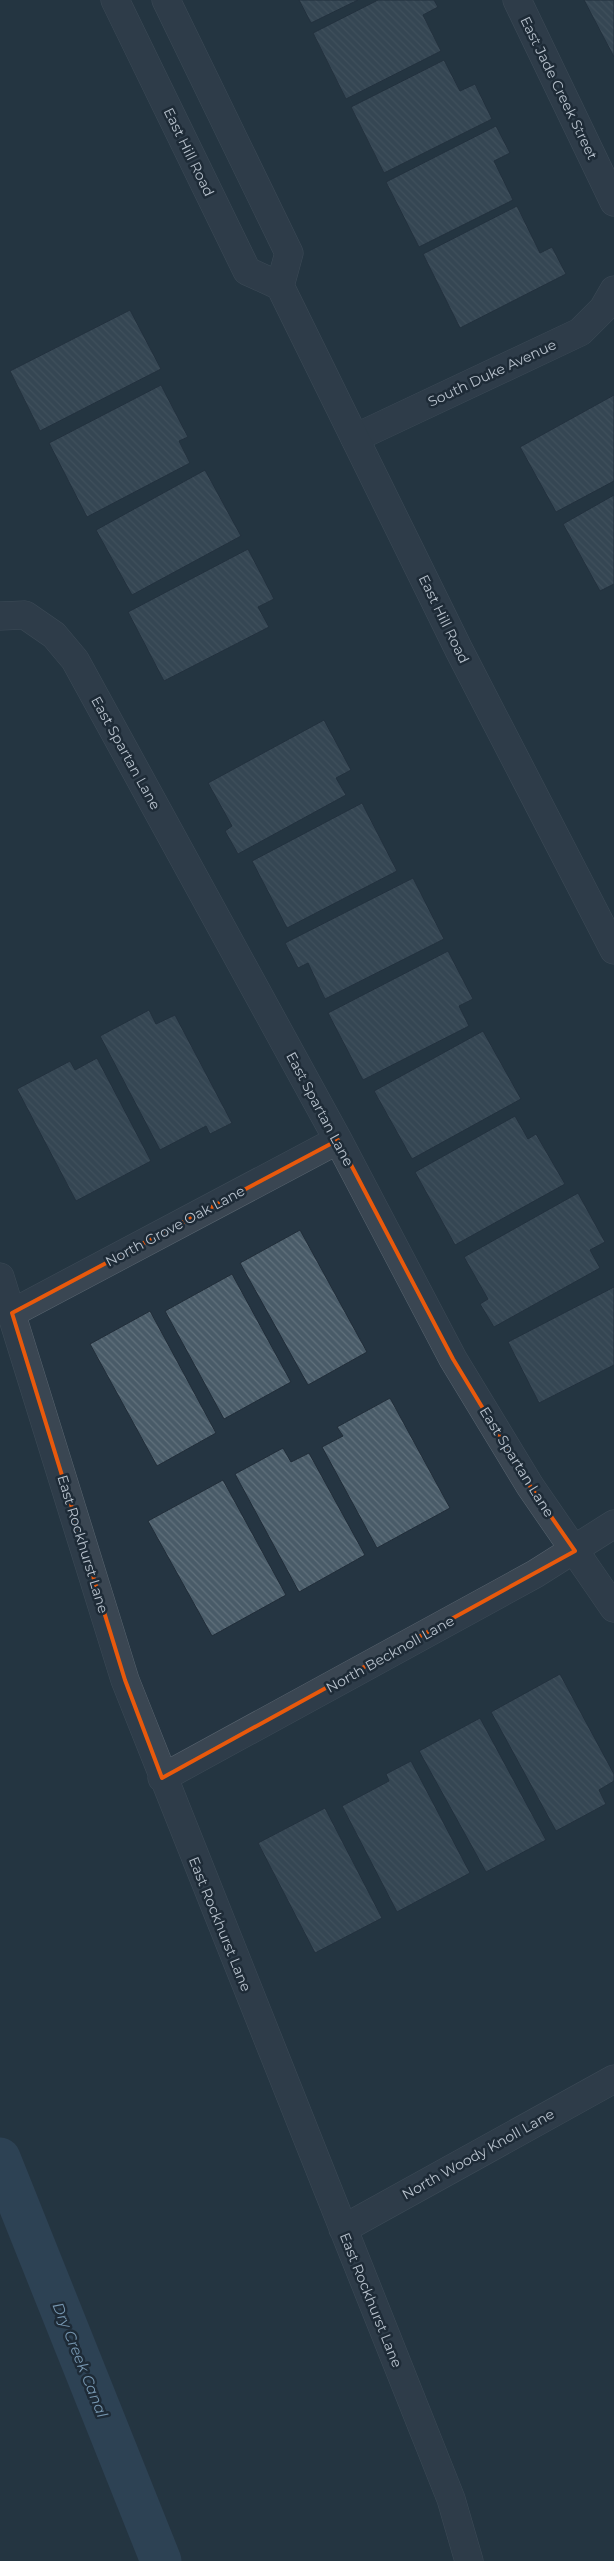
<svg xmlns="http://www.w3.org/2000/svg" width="614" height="2561" font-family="Montserrat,sans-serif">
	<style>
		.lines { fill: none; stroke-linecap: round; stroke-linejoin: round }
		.canal { stroke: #39536a; stroke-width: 41 }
		.building { fill: url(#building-back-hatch); stroke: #212d39 }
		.minor-casing { stroke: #58646f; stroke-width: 29 }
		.tertiary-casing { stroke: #58646f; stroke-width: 29 }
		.minor { stroke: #3a4652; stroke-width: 28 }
		.tertiary { stroke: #3a4652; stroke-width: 28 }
		.marked { fill: none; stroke: #e8590c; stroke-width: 4; stroke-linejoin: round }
		.labels { text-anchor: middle; stroke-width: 5; stroke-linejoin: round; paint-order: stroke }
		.street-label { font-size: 14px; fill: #b7c1cc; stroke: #1e2b37 }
		.water-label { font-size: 15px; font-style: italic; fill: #7696b0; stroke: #1e2b37 }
	</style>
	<defs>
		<pattern id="building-back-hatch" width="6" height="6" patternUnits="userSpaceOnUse" patternTransform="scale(1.25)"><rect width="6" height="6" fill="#495b68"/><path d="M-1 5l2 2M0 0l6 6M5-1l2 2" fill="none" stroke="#61717c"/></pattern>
	</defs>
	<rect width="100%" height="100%" fill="#253542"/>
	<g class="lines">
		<path class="canal" d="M 0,2158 L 161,2561"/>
	</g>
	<path class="building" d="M 299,0 L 358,0 L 311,23 Z
		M 378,0 L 434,0 L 438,7 L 423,15 L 441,51 L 346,99 L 313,33 Z
		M 584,0 L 614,0 L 614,57 Z
		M 444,60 L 460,91 L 475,84 L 492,119 L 384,173 L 351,107 Z
		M 496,126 L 510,153 L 494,161 L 513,200 L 419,247 L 386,182 Z
		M 517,206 L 540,253 L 552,247 L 566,274 L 460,328 L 423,254 Z
		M 130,310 L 161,369 L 40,431 L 10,371 Z
		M 161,385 L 188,437 L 179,441 L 190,463 L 87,517 L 49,443 Z
		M 614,395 L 614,481 L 556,512 L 520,447 Z
		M 205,470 L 241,536 L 132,595 L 96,530 Z
		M 614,495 L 614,584 L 600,591 L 563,524 Z
		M 248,549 L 274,599 L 258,607 L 269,627 L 164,681 L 128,612 Z
		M 324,720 L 351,770 L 336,778 L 346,795 L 238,854 L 225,831 L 232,826 L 208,783 Z
		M 362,803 L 397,871 L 287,928 L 252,861 Z
		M 413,878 L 444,939 L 325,999 L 308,963 L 298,968 L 285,943 Z
		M 448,951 L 473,999 L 459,1006 L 469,1026 L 363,1080 L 328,1013 Z
		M 149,1010 L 156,1024 L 175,1015 L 232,1123 L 210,1134 L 206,1126 L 160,1150 L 100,1036 Z
		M 483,1031 L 521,1099 L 412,1159 L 374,1091 Z
		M 97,1058 L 151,1161 L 76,1201 L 17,1089 L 70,1061 L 75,1070 Z
		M 515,1116 L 528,1139 L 536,1134 L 565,1184 L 455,1245 L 415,1172 Z
		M 578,1193 L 605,1242 L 590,1250 L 600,1268 L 494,1327 L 480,1304 L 488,1299 L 464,1257 Z
		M 300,1230 L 367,1352 L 308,1385 L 240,1263 Z
		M 232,1274 L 291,1382 L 224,1419 L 165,1311 Z
		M 614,1287 L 614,1365 L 539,1403 L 508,1342 Z
		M 150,1311 L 216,1433 L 157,1466 L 90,1344 Z
		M 390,1398 L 450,1508 L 377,1548 L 322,1447 L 343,1436 L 337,1427 Z
		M 283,1448 L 291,1462 L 309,1453 L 365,1555 L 299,1592 L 235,1474 Z
		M 223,1480 L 286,1595 L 212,1636 L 148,1521 Z
		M 560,1674 L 614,1774 L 614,1781 L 599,1790 L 606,1804 L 556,1831 L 491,1712 Z
		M 480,1718 L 546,1840 L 486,1872 L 419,1751 Z
		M 411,1761 L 470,1873 L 397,1912 L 342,1806 L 389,1781 L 386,1774 Z
		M 325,1808 L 382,1918 L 315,1953 L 258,1843 Z"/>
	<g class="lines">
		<g class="minor-casing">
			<path id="minor" d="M 517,0 L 614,202
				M 355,438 L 580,332 L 603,309 L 614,290
				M 0,616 L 25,615 L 54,635 L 75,660 L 338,1140 L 453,1359 L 530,1486 L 614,1608
				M 0,1277 L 125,1680 L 451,2499 L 469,2561
				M 12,1313 L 338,1140
				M 162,1778 L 535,1574 L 614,1524
				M 343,2229 L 614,2079"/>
		</g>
		<g class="tertiary-casing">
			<path id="tertiary" d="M 115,0 L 247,271 L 280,286 L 289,253 L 166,0
				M 280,286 L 459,650 L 614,950"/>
		</g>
		<use href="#minor" class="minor"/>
		<use href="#tertiary" class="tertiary"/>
	</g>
	<path d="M0 0H614V2561H0ZM 338,1140 L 453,1359 L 530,1486 L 575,1551 L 162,1778 L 125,1680 L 12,1313 Z" fill="#253542" fill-opacity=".55" fill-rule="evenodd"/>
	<path class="marked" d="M 338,1140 L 453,1359 L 530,1486 L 575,1551 L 162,1778 L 125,1680 L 12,1313 Z"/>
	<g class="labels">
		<g class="street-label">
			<text transform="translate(559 88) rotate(64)" y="5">East Jade Creek Street</text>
			<text transform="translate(189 152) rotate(64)" y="5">East Hill Road</text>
			<text transform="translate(492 373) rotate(-25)" y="5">South Duke Avenue</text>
			<text transform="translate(444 619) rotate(64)" y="5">East Hill Road</text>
			<text transform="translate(126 753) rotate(61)" y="5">East Spartan Lane</text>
			<text transform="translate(320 1109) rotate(62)" y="5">East Spartan Lane</text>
			<text transform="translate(175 1226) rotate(-28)" y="5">North Grove Oak Lane</text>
			<text transform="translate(517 1462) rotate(58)" y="5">East Spartan Lane</text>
			<text transform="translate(83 1544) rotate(73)" y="5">East Rockhurst Lane</text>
			<text transform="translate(390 1654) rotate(-29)" y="5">North Becknoll Lane</text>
			<text transform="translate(220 1924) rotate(68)" y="5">East Rockhurst Lane</text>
			<text transform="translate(478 2154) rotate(-29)" y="5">North Woody Knoll Lane</text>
			<text transform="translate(371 2300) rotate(68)" y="5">East Rockhurst Lane</text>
		</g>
		<g class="water-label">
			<text transform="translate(80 2360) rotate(68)" y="5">Dry Creek Canal</text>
		</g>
	</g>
</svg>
